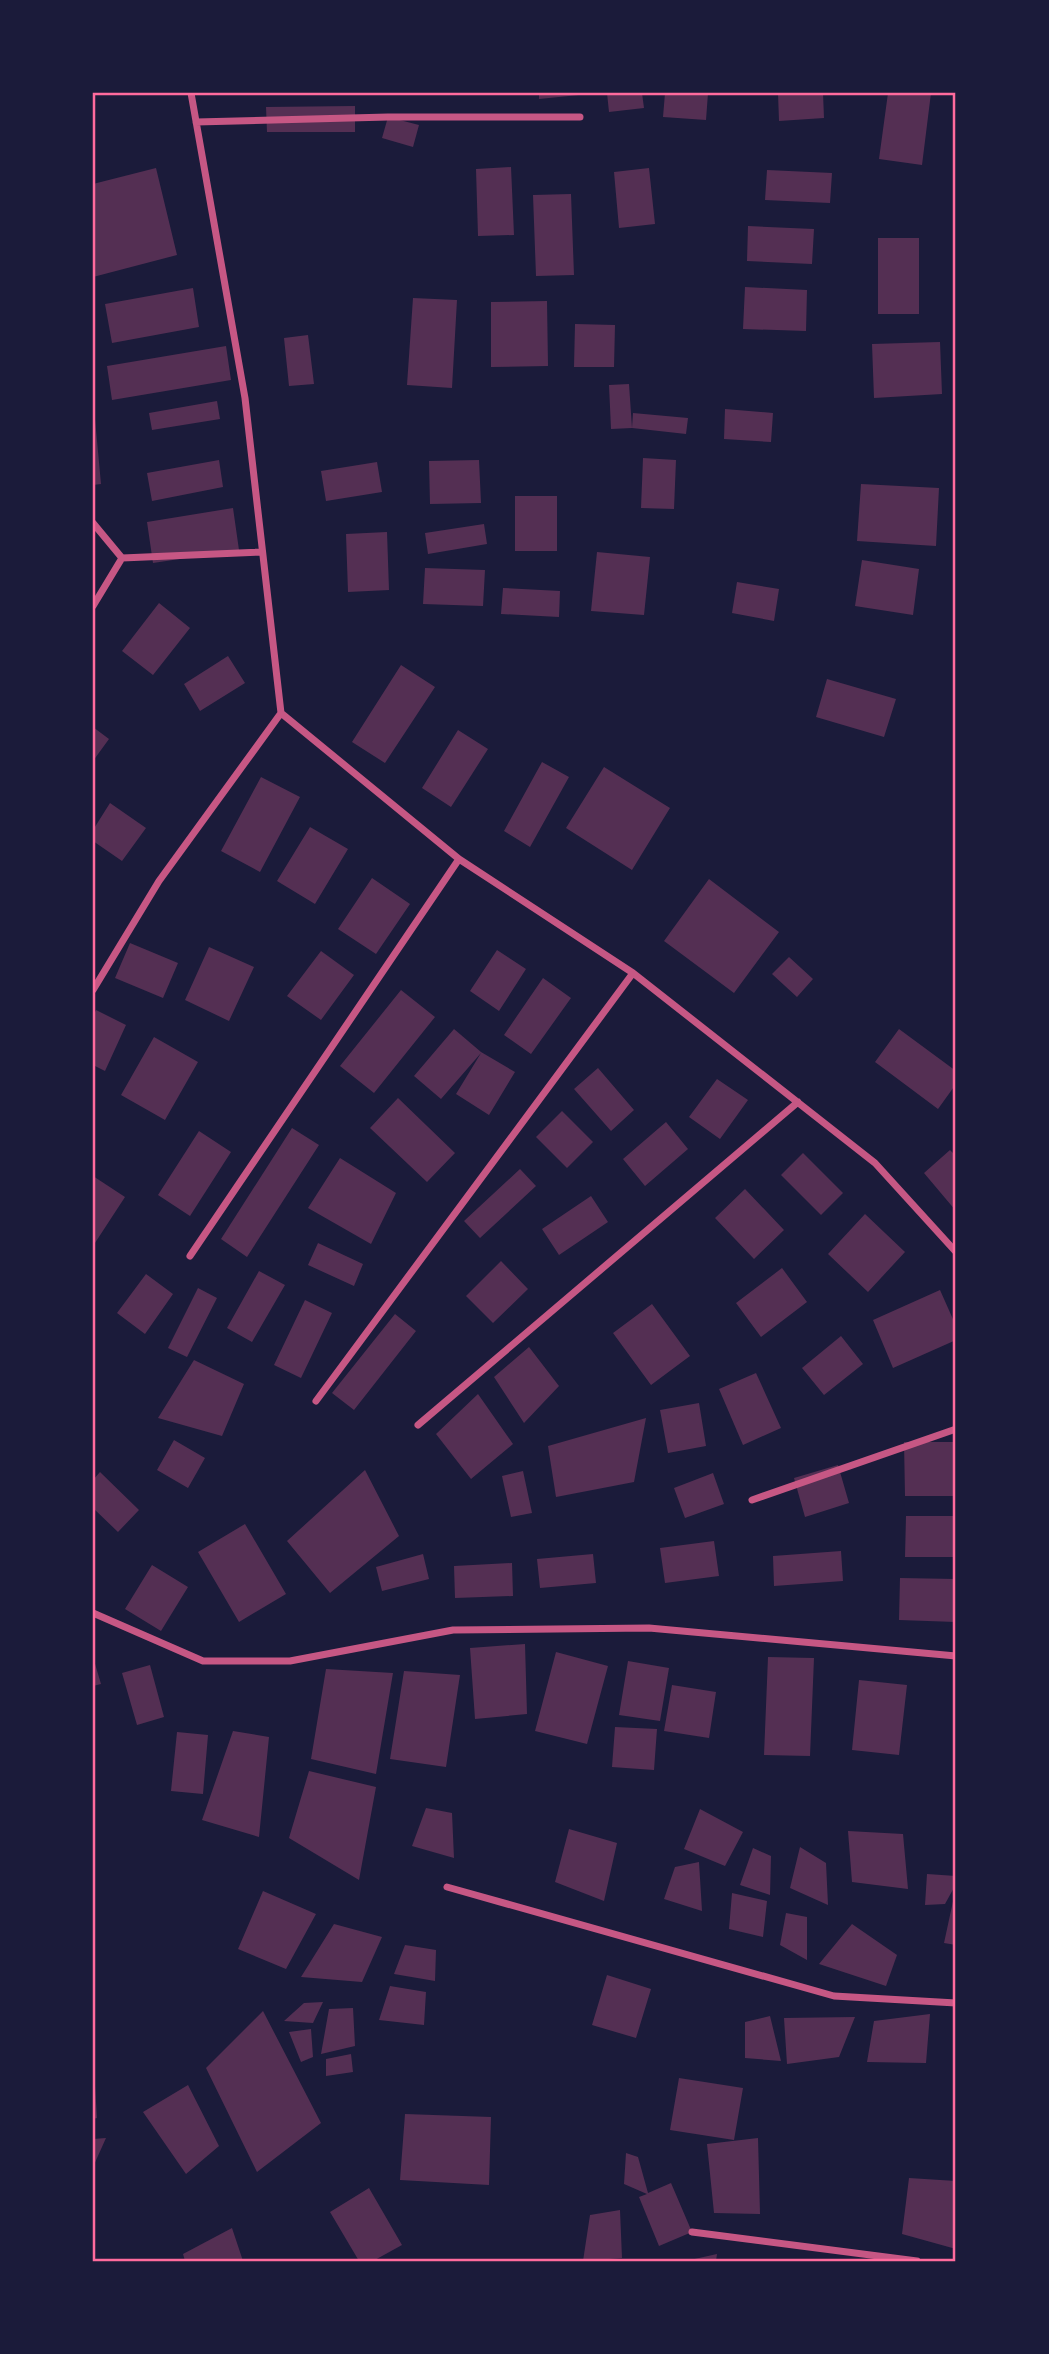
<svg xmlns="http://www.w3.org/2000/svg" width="1049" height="2354" font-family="Cabin,sans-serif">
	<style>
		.building { fill: #542f53 }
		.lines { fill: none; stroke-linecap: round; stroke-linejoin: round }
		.minor { stroke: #c65784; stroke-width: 7 }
		.neatline { fill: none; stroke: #ff6b9d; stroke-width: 2.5 }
	</style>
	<rect width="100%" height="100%" fill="#1b1b3a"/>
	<path class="building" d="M 539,93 L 579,93 L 579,95 L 539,99 Z
		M 607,93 L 642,93 L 644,108 L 609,112 Z
		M 665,93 L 708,93 L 706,120 L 663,117 Z
		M 778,93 L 823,93 L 824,118 L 779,121 Z
		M 888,93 L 931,93 L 922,165 L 879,159 Z
		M 355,106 L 355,132 L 267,132 L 266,107 Z
		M 388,117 L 419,125 L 413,147 L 382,138 Z
		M 511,167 L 514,235 L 478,236 L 476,169 Z
		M 156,168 L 177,255 L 93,277 L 93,184 Z
		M 649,168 L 655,224 L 619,228 L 614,172 Z
		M 767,170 L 832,173 L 830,203 L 765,200 Z
		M 571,194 L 574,275 L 536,276 L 533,195 Z
		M 748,226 L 814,229 L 812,264 L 747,261 Z
		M 878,238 L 919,238 L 919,314 L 878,314 Z
		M 745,287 L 807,290 L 806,331 L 743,329 Z
		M 193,288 L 199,327 L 112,343 L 105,304 Z
		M 413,298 L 457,300 L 452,388 L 407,385 Z
		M 547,301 L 548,366 L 491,367 L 491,302 Z
		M 575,324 L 615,325 L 614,367 L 574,367 Z
		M 308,335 L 314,384 L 289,386 L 284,338 Z
		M 940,342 L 942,394 L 874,398 L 872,344 Z
		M 226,346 L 231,380 L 112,400 L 107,366 Z
		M 629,384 L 632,428 L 611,429 L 609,385 Z
		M 217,401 L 220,419 L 152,430 L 149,413 Z
		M 725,409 L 773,413 L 771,442 L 724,439 Z
		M 633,413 L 688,418 L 686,434 L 632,428 Z
		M 93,419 L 95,419 L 101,484 L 93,485 Z
		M 643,458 L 676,460 L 674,509 L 641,508 Z
		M 219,460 L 223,487 L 152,501 L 147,473 Z
		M 479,460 L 481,503 L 430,504 L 429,461 Z
		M 377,462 L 382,492 L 326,501 L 321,471 Z
		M 861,484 L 939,488 L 936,546 L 857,541 Z
		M 515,496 L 557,496 L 557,551 L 515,551 Z
		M 233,508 L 239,550 L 153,563 L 147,522 Z
		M 484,524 L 487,544 L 428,554 L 425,533 Z
		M 387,532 L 389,590 L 348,592 L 346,534 Z
		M 597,552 L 650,557 L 644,615 L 591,611 Z
		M 862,560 L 919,569 L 913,615 L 855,606 Z
		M 425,568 L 485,570 L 483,606 L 423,604 Z
		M 737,582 L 779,589 L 774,621 L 732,613 Z
		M 503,588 L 560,591 L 559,617 L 501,614 Z
		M 159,603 L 190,628 L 153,675 L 122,651 Z
		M 228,656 L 245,683 L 200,711 L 184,684 Z
		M 401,665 L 435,687 L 385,763 L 352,742 Z
		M 827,679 L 896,699 L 884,737 L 816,717 Z
		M 93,727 L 109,739 L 93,761 Z
		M 458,730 L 488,749 L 451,807 L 422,788 Z
		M 542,762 L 569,777 L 530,847 L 504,831 Z
		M 604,767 L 670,808 L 632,870 L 566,828 Z
		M 261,777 L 300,797 L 260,872 L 221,851 Z
		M 110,803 L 146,828 L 122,861 L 93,841 L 93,830 Z
		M 310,827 L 348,849 L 315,904 L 277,881 Z
		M 372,878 L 410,904 L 376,954 L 338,929 Z
		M 709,879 L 779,932 L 734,993 L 664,941 Z
		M 130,943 L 178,963 L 163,998 L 115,978 Z
		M 209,947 L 254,967 L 229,1021 L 185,1000 Z
		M 497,950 L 526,969 L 499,1011 L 470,991 Z
		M 321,951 L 354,975 L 321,1020 L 287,996 Z
		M 789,957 L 813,979 L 797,997 L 772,974 Z
		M 543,978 L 571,998 L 531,1054 L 504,1035 Z
		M 401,990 L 435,1017 L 374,1093 L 340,1066 Z
		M 96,1010 L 126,1025 L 105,1071 L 93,1065 L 93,1016 Z
		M 454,1029 L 481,1052 L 515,1072 L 489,1115 L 456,1094 L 481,1053 L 441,1099 L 414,1076 Z
		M 899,1029 L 956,1071 L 956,1084 L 938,1109 L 875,1062 Z
		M 154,1037 L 198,1062 L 165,1120 L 121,1095 Z
		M 598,1068 L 634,1110 L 611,1131 L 574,1089 Z
		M 717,1079 L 748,1100 L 720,1139 L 689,1117 Z
		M 398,1098 L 455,1153 L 427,1182 L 370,1128 Z
		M 562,1111 L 593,1142 L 567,1168 L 536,1137 Z
		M 666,1122 L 688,1149 L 645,1186 L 623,1159 Z
		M 292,1128 L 319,1145 L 247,1257 L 221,1239 Z
		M 199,1131 L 231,1152 L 190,1216 L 158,1195 Z
		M 950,1150 L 956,1156 L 956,1211 L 924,1173 Z
		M 803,1153 L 843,1193 L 821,1215 L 781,1175 Z
		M 340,1158 L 396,1193 L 371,1244 L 308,1208 Z
		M 520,1169 L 536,1186 L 480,1238 L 464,1221 Z
		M 93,1176 L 125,1197 L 93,1246 Z
		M 745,1189 L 784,1230 L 754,1259 L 715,1218 Z
		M 591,1196 L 608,1222 L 559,1255 L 542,1229 Z
		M 865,1214 L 905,1252 L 868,1292 L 828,1254 Z
		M 318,1243 L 363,1264 L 354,1286 L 308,1265 Z
		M 501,1261 L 528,1289 L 493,1323 L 466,1296 Z
		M 782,1268 L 807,1302 L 761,1337 L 736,1303 Z
		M 259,1271 L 285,1285 L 252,1342 L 227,1328 Z
		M 146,1274 L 173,1294 L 145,1334 L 117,1313 Z
		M 198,1288 L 217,1298 L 187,1357 L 168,1348 Z
		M 940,1290 L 956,1326 L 956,1340 L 893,1368 L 873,1320 Z
		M 305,1300 L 332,1313 L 301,1378 L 274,1365 Z
		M 652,1304 L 690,1356 L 651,1385 L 613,1333 Z
		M 395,1314 L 416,1331 L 354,1410 L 332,1393 Z
		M 841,1336 L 863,1364 L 824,1395 L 802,1368 Z
		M 529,1347 L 559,1386 L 524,1423 L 494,1377 Z
		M 194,1360 L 244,1384 L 222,1436 L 158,1418 Z
		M 756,1373 L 781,1428 L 743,1445 L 719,1389 Z
		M 478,1394 L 513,1444 L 471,1479 L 436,1434 Z
		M 699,1403 L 706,1446 L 668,1453 L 660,1410 Z
		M 646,1418 L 634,1482 L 556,1497 L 548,1446 Z
		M 174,1440 L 205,1458 L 188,1488 L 157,1470 Z
		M 904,1442 L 956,1442 L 956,1496 L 905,1496 Z
		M 838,1465 L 849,1503 L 805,1517 L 794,1478 Z
		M 365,1470 L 399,1536 L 330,1593 L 287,1541 Z
		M 523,1471 L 532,1513 L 511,1517 L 502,1476 Z
		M 100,1472 L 139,1510 L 118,1532 L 93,1508 L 93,1480 Z
		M 713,1473 L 724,1504 L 685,1518 L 674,1488 Z
		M 906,1516 L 956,1516 L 956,1557 L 905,1557 Z
		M 245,1524 L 286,1594 L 239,1622 L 198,1552 Z
		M 714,1541 L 719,1576 L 665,1583 L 660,1548 Z
		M 841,1551 L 843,1581 L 774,1586 L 773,1556 Z
		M 423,1554 L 429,1579 L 382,1591 L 376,1567 Z
		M 593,1554 L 596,1583 L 540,1588 L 537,1559 Z
		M 512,1563 L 513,1596 L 455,1598 L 454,1566 Z
		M 152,1565 L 188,1587 L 161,1631 L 125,1609 Z
		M 900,1578 L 956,1579 L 956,1622 L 899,1620 Z
		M 525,1644 L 527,1714 L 475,1719 L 470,1648 Z
		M 556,1652 L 608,1666 L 587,1744 L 535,1731 Z
		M 93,1657 L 101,1684 L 93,1686 Z
		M 768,1657 L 814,1658 L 810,1756 L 764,1755 Z
		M 628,1661 L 669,1668 L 660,1721 L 619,1715 Z
		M 150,1665 L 164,1717 L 137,1725 L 122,1673 Z
		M 326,1669 L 393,1673 L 376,1774 L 311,1759 Z
		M 404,1671 L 460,1675 L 446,1767 L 390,1759 Z
		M 859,1680 L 907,1685 L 899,1755 L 852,1750 Z
		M 672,1685 L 716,1692 L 709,1738 L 664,1731 Z
		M 615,1727 L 657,1729 L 654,1770 L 612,1767 Z
		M 233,1731 L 269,1737 L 259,1837 L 202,1820 Z
		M 177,1732 L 208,1735 L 203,1794 L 171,1791 Z
		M 309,1771 L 376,1787 L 359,1880 L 289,1838 Z
		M 426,1808 L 452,1813 L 454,1858 L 412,1846 Z
		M 700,1809 L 743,1832 L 725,1866 L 684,1849 Z
		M 569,1829 L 617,1843 L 604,1901 L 555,1882 Z
		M 848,1831 L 903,1834 L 908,1889 L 852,1882 Z
		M 800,1847 L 826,1863 L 828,1905 L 790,1888 Z
		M 753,1848 L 771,1856 L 770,1895 L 740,1885 Z
		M 699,1862 L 702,1911 L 664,1899 L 675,1867 Z
		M 927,1874 L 956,1876 L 956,1884 L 945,1904 L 925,1905 Z
		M 263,1891 L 316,1914 L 286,1969 L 238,1949 Z
		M 955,1892 L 956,1892 L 956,1945 L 944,1943 Z
		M 732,1893 L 767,1901 L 763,1937 L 729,1929 Z
		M 786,1913 L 807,1917 L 807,1960 L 780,1945 Z
		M 334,1924 L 382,1937 L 362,1982 L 301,1977 Z
		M 852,1924 L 897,1955 L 886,1986 L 819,1964 Z
		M 405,1945 L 436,1950 L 435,1981 L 394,1974 Z
		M 607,1975 L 651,1989 L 636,2038 L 592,2025 Z
		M 390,1986 L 426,1992 L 424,2025 L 379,2020 Z
		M 323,2002 L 313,2023 L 284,2021 L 304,2003 Z
		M 353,2008 L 355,2046 L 321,2054 L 329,2009 Z
		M 263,2011 L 321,2123 L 257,2172 L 206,2068 Z
		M 930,2014 L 926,2063 L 867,2062 L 874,2021 Z
		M 770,2016 L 781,2061 L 745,2058 L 745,2022 Z
		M 855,2017 L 839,2057 L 787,2064 L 784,2018 Z
		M 311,2029 L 313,2057 L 301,2062 L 289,2032 Z
		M 351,2054 L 353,2072 L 326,2076 L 326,2059 Z
		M 679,2078 L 743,2088 L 734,2140 L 670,2130 Z
		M 188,2085 L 219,2146 L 186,2174 L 143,2112 Z
		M 93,2086 L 95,2086 L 97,2118 L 93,2119 Z
		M 405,2114 L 491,2117 L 489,2185 L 400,2180 Z
		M 106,2138 L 93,2167 L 93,2139 Z
		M 758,2138 L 760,2214 L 714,2213 L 707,2144 Z
		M 626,2153 L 638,2157 L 648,2193 L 671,2183 L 692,2232 L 659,2246 L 639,2197 L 647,2194 L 624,2184 Z
		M 909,2178 L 956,2181 L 956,2249 L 902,2234 Z
		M 369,2188 L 402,2245 L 373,2261 L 359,2261 L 330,2212 Z
		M 620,2210 L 622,2258 L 583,2261 L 590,2215 Z
		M 232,2228 L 243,2261 L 185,2261 L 183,2254 Z
		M 717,2254 L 716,2261 L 690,2261 L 690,2260 Z"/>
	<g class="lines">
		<path class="minor" d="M 191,93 L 245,398 L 281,713 L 459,859 L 633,973 L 875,1163 L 956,1252
			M 196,122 L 388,117 L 580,117
			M 93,523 L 122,558
			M 93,606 L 122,558 L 261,552
			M 93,990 L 159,881 L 281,713
			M 190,1256 L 459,859
			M 316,1401 L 633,973
			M 418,1425 L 798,1102
			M 752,1500 L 956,1429
			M 93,1613 L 203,1661 L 290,1661 L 453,1630 L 649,1628 L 956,1656
			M 447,1887 L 834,1996 L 956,2003
			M 692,2232 L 917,2261"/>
	</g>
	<rect width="1049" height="2354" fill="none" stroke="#1b1b3a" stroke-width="189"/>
	<rect x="94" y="94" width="860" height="2166" class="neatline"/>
</svg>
